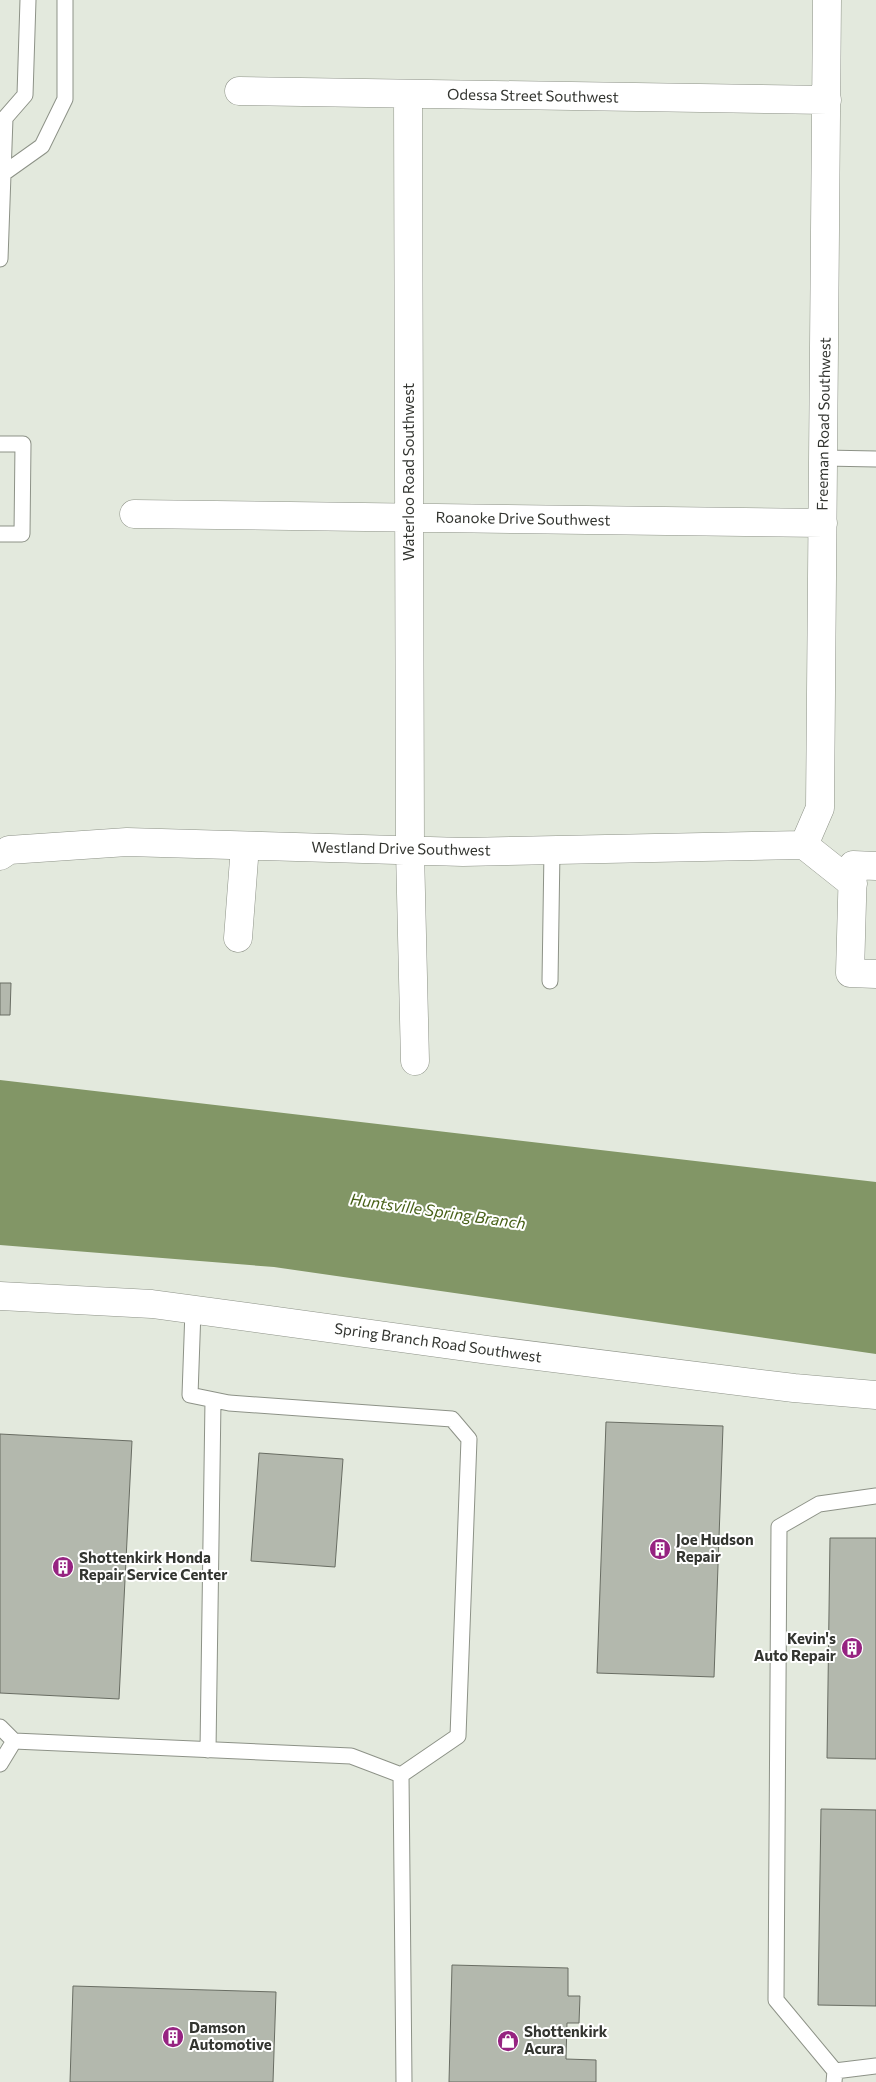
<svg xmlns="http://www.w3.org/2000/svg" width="876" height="2082" font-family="Commissioner,sans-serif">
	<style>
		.water { fill: #829666 }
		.building { fill: #b3b8ad; stroke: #696d63 }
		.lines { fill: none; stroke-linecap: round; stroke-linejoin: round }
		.service-casing { stroke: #8d9287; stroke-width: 17 }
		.minor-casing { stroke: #8d9287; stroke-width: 29 }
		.service { stroke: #fff; stroke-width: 15 }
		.minor { stroke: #fff; stroke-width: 28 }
		.labels { text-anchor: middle; stroke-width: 4; stroke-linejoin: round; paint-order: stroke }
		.street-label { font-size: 15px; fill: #333530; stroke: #fff }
		.poi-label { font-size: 15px; font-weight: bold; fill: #333530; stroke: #fff; text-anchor: start }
		.water-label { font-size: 16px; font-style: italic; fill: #476017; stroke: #fff }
	</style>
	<rect width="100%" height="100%" fill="#e3e9dd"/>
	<path class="water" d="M 0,1080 L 876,1182 L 876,1354 L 274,1267 L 0,1245 Z"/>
	<path class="building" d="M 0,983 L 11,983 L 10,1015 L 0,1015 Z
		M 606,1422 L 723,1426 L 714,1677 L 597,1673 Z
		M 0,1434 L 132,1441 L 119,1699 L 0,1693 Z
		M 259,1453 L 343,1459 L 335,1567 L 251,1561 Z
		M 830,1538 L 876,1538 L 876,1759 L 827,1758 Z
		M 821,1809 L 876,1810 L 876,2006 L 818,2005 Z
		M 452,1965 L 568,1968 L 568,1996 L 580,1996 L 579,2023 L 567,2023 L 566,2059 L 596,2060 L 596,2082 L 449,2082 Z
		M 73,1986 L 276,1992 L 273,2082 L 70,2082 Z"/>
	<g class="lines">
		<g class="service-casing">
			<path id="service" d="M 4,173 L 42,146 L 65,99 L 65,0
				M 0,259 L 5,118 L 25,95 L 28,0
				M 0,444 L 23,444 L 22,534 L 0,534
				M 824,458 L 876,459
				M 550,981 L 552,850
				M 193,1310 L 190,1395 L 229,1403 L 452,1419 L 469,1439 L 458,1736 L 401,1775
				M 0,1727 L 14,1741
				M 208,1750 L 213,1400
				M 0,1764 L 14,1741 L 351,1756 L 401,1775 L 404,2082
				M 835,2071 L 776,2000 L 779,1527 L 819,1504 L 876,1496
				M 834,2082 L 835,2071 L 876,2066"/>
		</g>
		<g class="minor-casing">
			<path id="minor" d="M 239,91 L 827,100
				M 408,94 L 410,851 L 415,1061
				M 134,514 L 823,523
				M 804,845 L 820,808 L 827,0
				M 804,845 L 853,884
				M 0,856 L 9,850 L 127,842 L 463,852 L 804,845
				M 876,866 L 853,865 L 850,973 L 876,974
				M 238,938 L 245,846
				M 0,1296 L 152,1304 L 488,1350 L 794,1388 L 876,1395"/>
		</g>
		<use href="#service" class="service"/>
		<use href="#minor" class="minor"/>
	</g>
	<defs>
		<g id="building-disc" transform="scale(1.125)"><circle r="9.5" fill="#962381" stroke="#fff"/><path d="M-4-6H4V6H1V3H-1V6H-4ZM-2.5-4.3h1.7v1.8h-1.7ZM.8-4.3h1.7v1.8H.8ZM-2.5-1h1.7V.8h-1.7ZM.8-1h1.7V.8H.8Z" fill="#fff"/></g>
		<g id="shop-disc" transform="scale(1.125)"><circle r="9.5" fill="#962381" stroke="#fff"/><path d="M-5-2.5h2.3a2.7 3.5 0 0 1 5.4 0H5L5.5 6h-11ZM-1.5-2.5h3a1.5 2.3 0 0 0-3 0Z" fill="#fff"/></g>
	</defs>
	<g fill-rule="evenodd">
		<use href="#building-disc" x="660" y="1549"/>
		<use href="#building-disc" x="63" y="1567"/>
		<use href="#building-disc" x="852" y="1648"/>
		<use href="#building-disc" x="173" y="2037"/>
		<use href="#shop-disc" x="508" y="2041"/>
	</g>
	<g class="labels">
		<g class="street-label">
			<text transform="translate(533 96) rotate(1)" y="5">Odessa Street Southwest</text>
			<text transform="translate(824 424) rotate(-89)" y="5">Freeman Road Southwest</text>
			<text transform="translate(409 472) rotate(-90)" y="5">Waterloo Road Southwest</text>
			<text transform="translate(523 519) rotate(1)" y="5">Roanoke Drive Southwest</text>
			<text transform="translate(401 849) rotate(1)" y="5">Westland Drive Southwest</text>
			<text transform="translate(438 1343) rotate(8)" y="5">Spring Branch Road Southwest</text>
		</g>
		<g class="poi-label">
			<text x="676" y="1545">Joe Hudson<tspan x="676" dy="17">Repair</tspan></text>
			<text x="79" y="1563">Shottenkirk Honda<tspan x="79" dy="17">Repair Service Center</tspan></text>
			<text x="836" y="1644" text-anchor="end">Kevin's<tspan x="836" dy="17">Auto Repair</tspan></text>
			<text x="189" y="2033">Damson<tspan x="189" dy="17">Automotive</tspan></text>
			<text x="524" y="2037">Shottenkirk<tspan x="524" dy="17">Acura</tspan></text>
		</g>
		<g class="water-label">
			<text transform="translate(438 1211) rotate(8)" y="6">Huntsville Spring Branch</text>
		</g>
	</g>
</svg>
